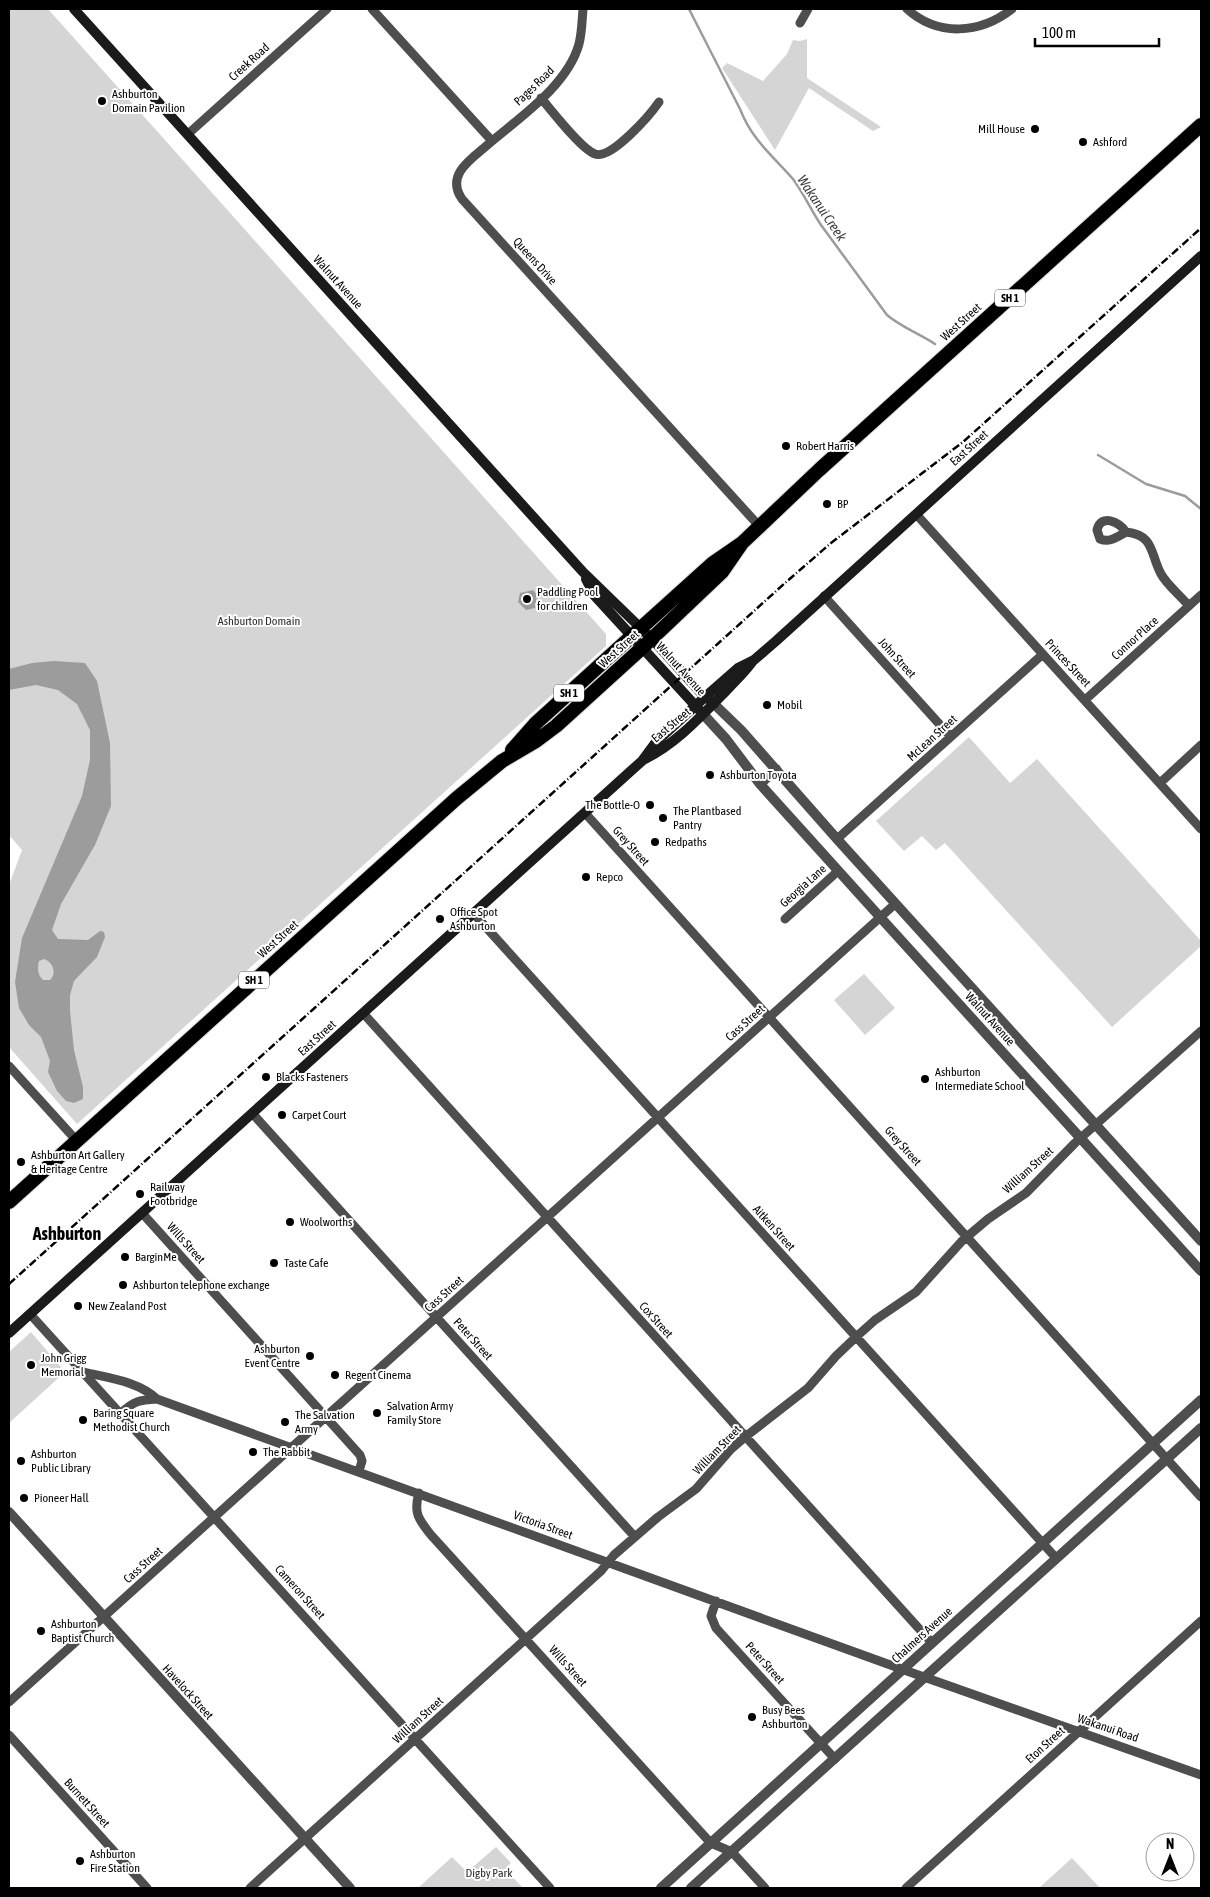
<svg xmlns="http://www.w3.org/2000/svg" width="1210" height="1897" font-family="'Asap Condensed',sans-serif">
	<style>
		.green { fill: #d5d5d5 }
		.water { fill: #9c9c9c; fill-rule: evenodd }
		.lines { fill: none; stroke-linecap: round; stroke-linejoin: round }
		.stream { stroke: #9c9c9c; stroke-width: 2.5 }
		.trunk-casing { stroke: #dbdbdb; stroke-width: 16 }
		.minor { stroke: #4e4e4e; stroke-width: 9 }
		.tertiary { stroke: #4e4e4e; stroke-width: 10 }
		.secondary { stroke: #1b1b1b; stroke-width: 10 }
		.trunk { stroke: #000; stroke-width: 14 }
		.rail { stroke: #000; stroke-width: 2.5; stroke-dasharray: 8 2.5 1 2.5; stroke-linecap: butt }
		.poi-dot { fill: #000; stroke: #fff; stroke-width: 2 }
		.labels { text-anchor: middle; stroke-width: 4; stroke-linejoin: round; paint-order: stroke }
		.shield { fill: #fff; stroke: #4c4c4c; stroke-width: 1 }
		.shield-label { font-size: 11px; font-weight: bold; fill: #000 }
		.street-label { font-size: 12px; fill: #000; stroke: #fff }
		.poi-label { font-size: 12px; fill: #000; stroke: #fff; text-anchor: start }
		.park-label { font-size: 12px; fill: #2c2c2c; stroke: #fff }
		.water-label { font-size: 14px; font-style: italic; fill: #3d3d3d; stroke: #fff }
		.district-label { font-size: 18px; font-weight: bold; fill: #000; stroke: #fff }
	</style>
	<rect width="100%" height="100%" fill="#fff"/>
	<path class="green" d="M 9,9 L 48,9 L 606,634 L 606,646 L 77,1124 L 9,1047 L 9,885 L 22,850 L 9,835 Z
		M 807,39 L 807,78 L 881,127 L 873,131 L 809,88 L 775,150 L 722,68 L 727,63 L 763,81 L 787,54 L 793,40 L 800,41 Z
		M 969,737 L 1010,783 L 1037,759 L 1201,941 L 1201,946 L 1112,1027 L 945,843 L 936,850 L 922,836 L 904,851 L 876,821 Z
		M 864,974 L 895,1008 L 865,1035 L 834,1000 Z
		M 31,1332 L 65,1372 L 9,1423 L 9,1352 Z
		M 496,1847 L 511,1863 L 505,1869 L 523,1888 L 418,1888 L 452,1857 L 467,1872 Z
		M 1072,1858 L 1100,1888 L 1039,1888 Z"/>
	<path class="water" d="M 533,590 L 537,595 L 535,608 L 526,610 L 518,602 L 520,593 Z
		M 54,661 L 85,663 L 97,681 L 110,743 L 111,806 L 95,845 L 61,904 L 52,930 L 58,939 L 88,940 L 100,931 L 104,932 L 105,937 L 97,957 L 74,981 L 70,995 L 70,1011 L 74,1050 L 83,1087 L 83,1099 L 74,1103 L 66,1101 L 57,1091 L 48,1072 L 50,1061 L 41,1037 L 29,1025 L 19,1008 L 15,982 L 22,938 L 82,796 L 90,760 L 90,730 L 77,704 L 58,690 L 36,685 L 9,690 L 9,669 L 32,663 ZM 44,959 C 53,962 57,973 50,980 L 43,980 C 38,976 37,968 39,961 Z"/>
	<g class="lines">
		<path class="stream" d="M 689,9 L 740,109 C 752,140 772,155 793,179 C 804,194 811,210 821,225 L 887,315 C 901,327 920,334 935,344
			M 1098,455 L 1146,484 L 1185,496 L 1201,509"/>
		<g class="trunk-casing">
			<path id="trunk" d="M 512,750 L 536,723 L 632,636 L 713,563 L 742,543 L 819,470 L 1201,125
				M 9,1202 L 457,798 L 502,761 L 536,741 L 556,726 L 643,647 L 722,572 L 742,543"/>
		</g>
		<path class="minor" d="M 372,9 L 492,141 C 475,157 444,173 462,199 L 760,527
			M 907,9 C 938,37 980,34 1012,9
			M 800,23 L 808,9
			M 541,98 C 552,111 581,149 595,154 C 611,160 650,115 659,102
			M 188,134 L 327,9
			M 492,141 C 523,115 568,84 579,44 C 582,32 582,20 583,9
			M 916,514 L 1201,829
			M 1126,532 C 1119,522 1101,513 1097,530 L 1100,539 C 1110,543 1117,537 1126,532 C 1155,535 1150,554 1161,574 C 1167,585 1181,596 1189,606
			M 824,596 L 951,737
			M 1085,700 L 1201,595
			M 1160,783 L 1201,745
			M 585,813 L 1201,1497
			M 837,839 L 1043,654
			M 474,914 L 1056,1558
			M 785,919 L 838,871
			M 363,1013 L 932,1643
			M 9,1066 L 76,1140
			M 252,1113 L 635,1537
			M 142,1213 L 360,1455 L 362,1461 L 359,1471
			M 30,1314 L 550,1888
			M 84,1372 C 108,1378 138,1381 157,1399 L 907,1671 L 1201,1775
			M 121,1413 C 134,1401 139,1400 157,1399
			M 419,1493 C 413,1513 419,1520 431,1535 L 707,1839 L 711,1843 L 732,1852 L 765,1888
			M 716,1601 L 711,1616 L 716,1628 L 835,1759
			M 9,1702 L 895,904
			M 9,1735 L 147,1888
			M 250,1888 L 601,1571 L 614,1555 L 658,1517 L 696,1489 L 731,1449 L 745,1437 L 808,1388 L 836,1356 L 856,1337 L 875,1320 L 916,1292 L 962,1241 L 988,1219 L 1026,1193 L 1075,1143 L 1201,1031
			M 906,1888 L 1201,1621"/>
		<path class="tertiary" d="M 714,704 L 741,730 L 837,839 L 1201,1241
			M 703,714 L 726,739 L 760,784 L 880,917 L 1201,1271
			M 760,784 L 776,769
			M 9,1512 L 350,1888
			M 661,1888 L 1201,1400
			M 691,1888 L 1201,1428"/>
		<path class="secondary" d="M 74,9 L 583,572 L 652,639 L 700,692 L 714,704
			M 586,579 L 594,595 L 703,714
			M 645,759 C 677,743 701,716 726,691 C 735,681 744,673 752,662
			M 9,1333 L 633,769 L 642,761 L 656,742 L 705,697 L 738,668 L 754,660 L 776,641 L 1201,256"/>
		<use href="#trunk" class="trunk"/>
		<path class="rail" d="M 9,1284 L 785,583 L 831,543 L 963,442 L 1201,228"/>
	</g>
	<g class="poi-dot">
		<circle cx="102" cy="101" r="5"/>
		<circle cx="1035" cy="129" r="5"/>
		<circle cx="1083" cy="142" r="5"/>
		<circle cx="786" cy="446" r="5"/>
		<circle cx="827" cy="504" r="5"/>
		<circle cx="527" cy="599" r="5"/>
		<circle cx="767" cy="705" r="5"/>
		<circle cx="710" cy="775" r="5"/>
		<circle cx="650" cy="805" r="5"/>
		<circle cx="663" cy="818" r="5"/>
		<circle cx="655" cy="842" r="5"/>
		<circle cx="586" cy="877" r="5"/>
		<circle cx="440" cy="919" r="5"/>
		<circle cx="266" cy="1077" r="5"/>
		<circle cx="925" cy="1079" r="5"/>
		<circle cx="282" cy="1115" r="5"/>
		<circle cx="21" cy="1162" r="5"/>
		<circle cx="140" cy="1194" r="5"/>
		<circle cx="290" cy="1222" r="5"/>
		<circle cx="125" cy="1257" r="5"/>
		<circle cx="274" cy="1263" r="5"/>
		<circle cx="123" cy="1285" r="5"/>
		<circle cx="78" cy="1306" r="5"/>
		<circle cx="310" cy="1356" r="5"/>
		<circle cx="31" cy="1365" r="5"/>
		<circle cx="335" cy="1375" r="5"/>
		<circle cx="377" cy="1413" r="5"/>
		<circle cx="83" cy="1420" r="5"/>
		<circle cx="285" cy="1422" r="5"/>
		<circle cx="253" cy="1452" r="5"/>
		<circle cx="21" cy="1461" r="5"/>
		<circle cx="24" cy="1498" r="5"/>
		<circle cx="41" cy="1631" r="5"/>
		<circle cx="752" cy="1717" r="5"/>
		<circle cx="80" cy="1861" r="5"/>
	</g>
	<g class="labels">
		<g class="shield">
			<rect x="995" y="289.5" width="30" height="17" rx="4"/>
			<rect x="554" y="684.5" width="30" height="17" rx="4"/>
			<rect x="239" y="971.5" width="30" height="17" rx="4"/>
		</g>
		<g class="shield-label">
			<text x="1010" y="302">SH 1</text>
			<text x="569" y="697">SH 1</text>
			<text x="254" y="984">SH 1</text>
		</g>
		<g class="street-label">
			<text transform="translate(249 62) rotate(-42)" y="4">Creek Road</text>
			<text transform="translate(534 86) rotate(-44)" y="4">Pages Road</text>
			<text transform="translate(535 261) rotate(48)" y="4">Queens Drive</text>
			<text transform="translate(338 282) rotate(48)" y="4">Walnut Avenue</text>
			<text transform="translate(961 322) rotate(-42)" y="4">West Street</text>
			<text transform="translate(969 448) rotate(-42)" y="4">East Street</text>
			<text transform="translate(1135 638) rotate(-42)" y="4">Connor Place</text>
			<text transform="translate(619 649) rotate(-42)" y="4">West Street</text>
			<text transform="translate(897 658) rotate(48)" y="4">John Street</text>
			<text transform="translate(1068 663) rotate(47)" y="4">Princes Street</text>
			<text transform="translate(681 669) rotate(48)" y="4">Walnut Avenue</text>
			<text transform="translate(671 725) rotate(-40)" y="4">East Street</text>
			<text transform="translate(932 738) rotate(-42)" y="4">McLean Street</text>
			<text transform="translate(631 846) rotate(48)" y="4">Grey Street</text>
			<text transform="translate(803 886) rotate(-42)" y="4">Georgia Lane</text>
			<text transform="translate(278 939) rotate(-42)" y="4">West Street</text>
			<text transform="translate(990 1019) rotate(48)" y="4">Walnut Avenue</text>
			<text transform="translate(745 1023) rotate(-42)" y="4">Cass Street</text>
			<text transform="translate(317 1038) rotate(-42)" y="4">East Street</text>
			<text transform="translate(903 1146) rotate(48)" y="4">Grey Street</text>
			<text transform="translate(1028 1170) rotate(-42)" y="4">William Street</text>
			<text transform="translate(774 1228) rotate(48)" y="4">Aitken Street</text>
			<text transform="translate(186 1243) rotate(48)" y="4">Wills Street</text>
			<text transform="translate(444 1294) rotate(-42)" y="4">Cass Street</text>
			<text transform="translate(656 1320) rotate(48)" y="4">Cox Street</text>
			<text transform="translate(473 1339) rotate(48)" y="4">Peter Street</text>
			<text transform="translate(717 1450) rotate(-46)" y="4">William Street</text>
			<text transform="translate(543 1525) rotate(20)" y="4">Victoria Street</text>
			<text transform="translate(143 1565) rotate(-42)" y="4">Cass Street</text>
			<text transform="translate(300 1592) rotate(48)" y="4">Cameron Street</text>
			<text transform="translate(922 1635) rotate(-42)" y="4">Chalmers Avenue</text>
			<text transform="translate(765 1663) rotate(48)" y="4">Peter Street</text>
			<text transform="translate(568 1666) rotate(48)" y="4">Wills Street</text>
			<text transform="translate(188 1692) rotate(48)" y="4">Havelock Street</text>
			<text transform="translate(418 1720) rotate(-42)" y="4">William Street</text>
			<text transform="translate(1108 1728) rotate(19)" y="4">Wakanui Road</text>
			<text transform="translate(1045 1745) rotate(-42)" y="4">Eton Street</text>
			<text transform="translate(87 1803) rotate(48)" y="4">Burnett Street</text>
		</g>
		<g class="poi-label">
			<text x="112" y="98">Ashburton<tspan x="112" dy="14">Domain Pavilion</tspan></text>
			<text x="1025" y="133" text-anchor="end">Mill House</text>
			<text x="1093" y="146">Ashford</text>
			<text x="796" y="450">Robert Harris</text>
			<text x="837" y="508">BP</text>
			<text x="537" y="596">Paddling Pool<tspan x="537" dy="14">for children</tspan></text>
			<text x="777" y="709">Mobil</text>
			<text x="720" y="779">Ashburton Toyota</text>
			<text x="640" y="809" text-anchor="end">The Bottle-O</text>
			<text x="673" y="815">The Plantbased<tspan x="673" dy="14">Pantry</tspan></text>
			<text x="665" y="846">Redpaths</text>
			<text x="596" y="881">Repco</text>
			<text x="450" y="916">Office Spot<tspan x="450" dy="14">Ashburton</tspan></text>
			<text x="935" y="1076">Ashburton<tspan x="935" dy="14">Intermediate School</tspan></text>
			<text x="276" y="1081">Blacks Fasteners</text>
			<text x="292" y="1119">Carpet Court</text>
			<text x="31" y="1159">Ashburton Art Gallery<tspan x="31" dy="14">&amp; Heritage Centre</tspan></text>
			<text x="150" y="1191">Railway<tspan x="150" dy="14">Footbridge</tspan></text>
			<text x="300" y="1226">Woolworths</text>
			<text x="135" y="1261">BarginMe</text>
			<text x="284" y="1267">Taste Cafe</text>
			<text x="133" y="1289">Ashburton telephone exchange</text>
			<text x="88" y="1310">New Zealand Post</text>
			<text x="300" y="1353" text-anchor="end">Ashburton<tspan x="300" dy="14">Event Centre</tspan></text>
			<text x="41" y="1362">John Grigg<tspan x="41" dy="14">Memorial</tspan></text>
			<text x="345" y="1379">Regent Cinema</text>
			<text x="387" y="1410">Salvation Army<tspan x="387" dy="14">Family Store</tspan></text>
			<text x="93" y="1417">Baring Square<tspan x="93" dy="14">Methodist Church</tspan></text>
			<text x="295" y="1419">The Salvation<tspan x="295" dy="14">Army</tspan></text>
			<text x="263" y="1456">The Rabbit</text>
			<text x="31" y="1458">Ashburton<tspan x="31" dy="14">Public Library</tspan></text>
			<text x="34" y="1502">Pioneer Hall</text>
			<text x="51" y="1628">Ashburton<tspan x="51" dy="14">Baptist Church</tspan></text>
			<text x="762" y="1714">Busy Bees<tspan x="762" dy="14">Ashburton</tspan></text>
			<text x="90" y="1858">Ashburton<tspan x="90" dy="14">Fire Station</tspan></text>
		</g>
		<g class="park-label">
			<text x="259" y="625">Ashburton Domain</text>
			<text x="489" y="1877">Digby Park</text>
		</g>
		<g class="water-label">
			<text transform="translate(822 208) rotate(56)" y="5">Wakanui Creek</text>
		</g>
		<g class="district-label">
			<text x="67" y="1240">Ashburton</text>
		</g>
	</g>
	<rect width="1210" height="1897" fill="none" stroke="#000000" stroke-width="20"/>
	<g transform="translate(1170 1857)"><circle r="24" fill="#ffffff" stroke="#999999"/>
	<path d="M0-4L9 19L0 12L-9 19Z" fill="#000000"/>
	<text y="-8" font-size="14" font-weight="bold" text-anchor="middle" fill="#000000">N</text>
	</g>
	<path d="M1035 38v8h124v-8" fill="none" stroke="#000000" stroke-width="2.5"/>
	<text x="1042" y="38" font-size="15" fill="#000000" stroke="#ffffff" stroke-width="4" paint-order="stroke">100 m</text>
</svg>
